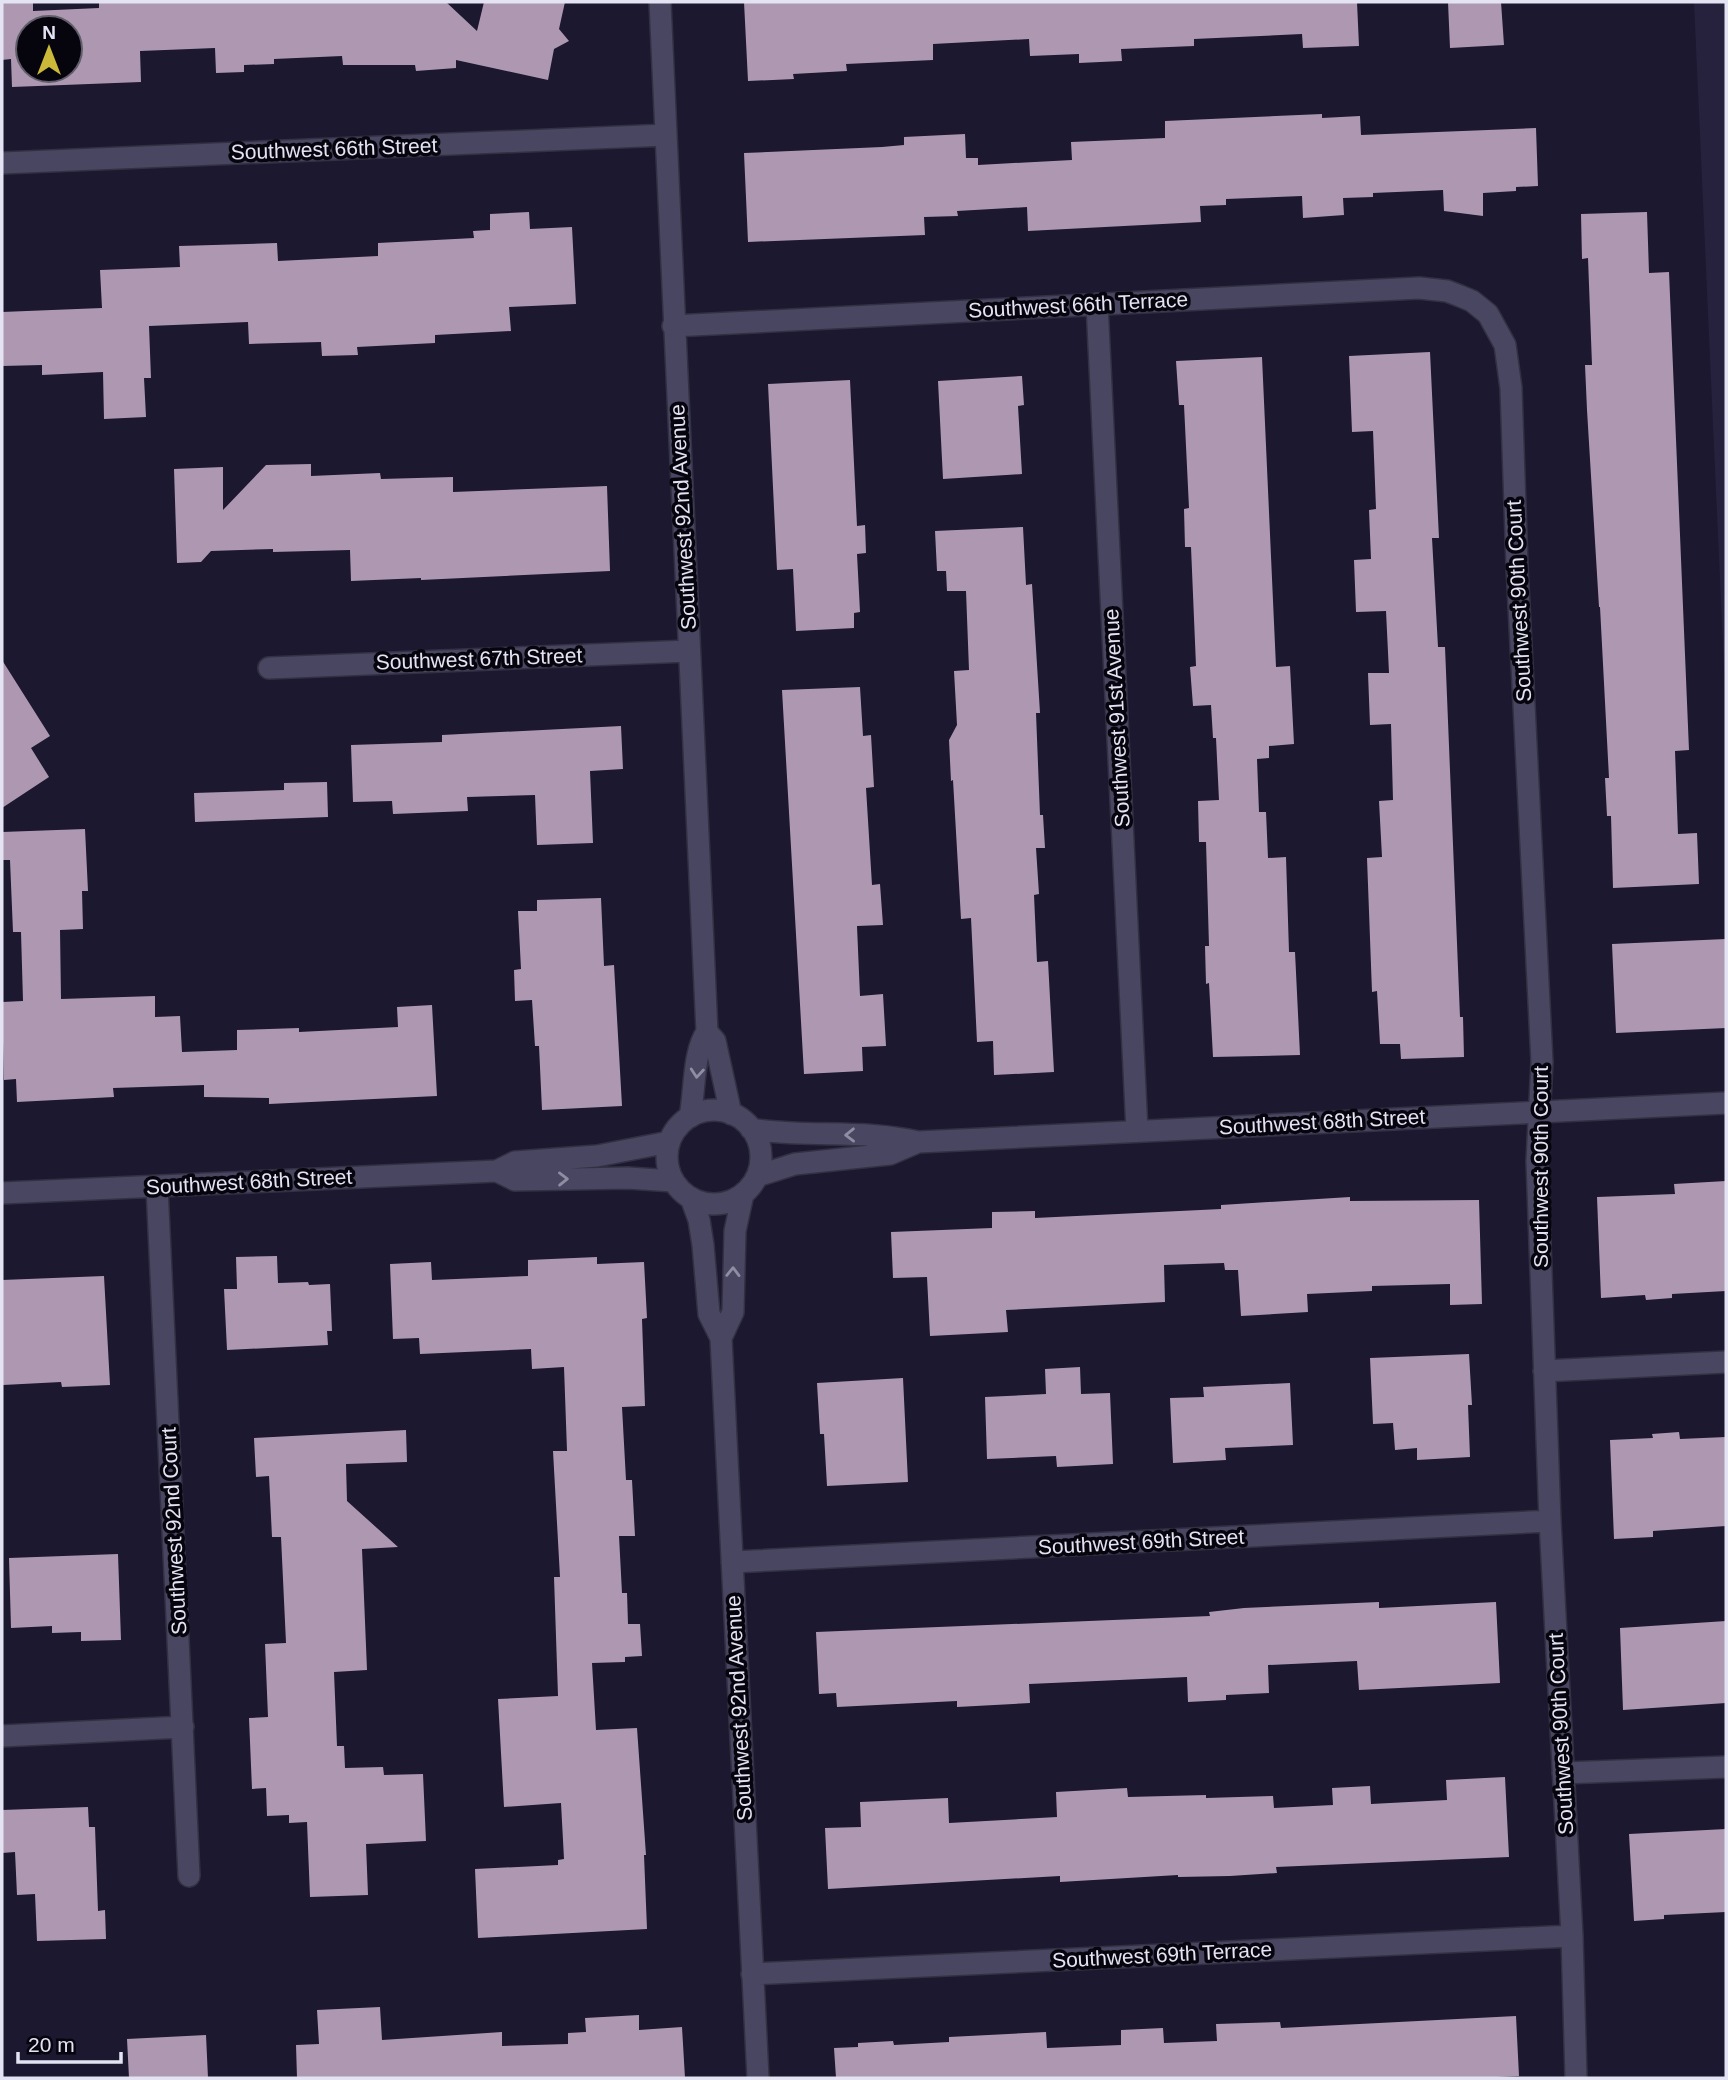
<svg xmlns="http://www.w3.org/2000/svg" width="1728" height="2080" font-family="Helvetica,sans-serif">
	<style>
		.built { fill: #26223e }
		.building { fill: #ae98b1; fill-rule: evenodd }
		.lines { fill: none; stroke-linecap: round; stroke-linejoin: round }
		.minor-casing { stroke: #323042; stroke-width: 24 }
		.minor { stroke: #484660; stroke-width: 21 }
		.oneway { stroke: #8e8da3 }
		.labels { text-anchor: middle; stroke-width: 7; stroke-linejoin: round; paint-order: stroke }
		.street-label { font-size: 21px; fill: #e4e3f4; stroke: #06050e }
	</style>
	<rect width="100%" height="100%" fill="#1b182f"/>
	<path class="built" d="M 1694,2 L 1726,2 L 1726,713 Z"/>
	<path class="building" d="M 2,2 L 33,2 L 33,11 L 99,8 L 99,2 L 446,2 L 477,31 L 484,2 L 565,2 L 559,29 L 569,41 L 554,49 L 548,80 L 456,60 L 456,68 L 416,71 L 415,65 L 343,65 L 342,56 L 274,59 L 274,64 L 244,65 L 244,72 L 216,73 L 215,48 L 140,51 L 141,82 L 12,87 L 11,59 L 2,60 ZM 28,28 L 70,28 L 70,70 L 28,70 Z
		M 744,2 L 1357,2 L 1359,46 L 1303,48 L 1302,34 L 1194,39 L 1194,46 L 1121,49 L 1122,61 L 1079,63 L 1079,54 L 1030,56 L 1029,39 L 933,44 L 933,60 L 846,64 L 847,71 L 793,74 L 794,79 L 748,81 Z
		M 1448,2 L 1501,2 L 1504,45 L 1450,48 Z
		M 1322,114 L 1322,118 L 1360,116 L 1361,135 L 1536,128 L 1538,186 L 1516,187 L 1516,191 L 1483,193 L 1483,216 L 1444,211 L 1443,190 L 1373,193 L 1373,197 L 1343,198 L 1344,215 L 1303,218 L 1302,196 L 1226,199 L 1226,205 L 1200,206 L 1201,222 L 1028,231 L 1027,207 L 957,211 L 958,216 L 924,217 L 925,235 L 748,242 L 744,153 L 882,147 L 904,145 L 904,137 L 965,134 L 966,158 L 978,158 L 978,165 L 1072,160 L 1071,142 L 1165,138 L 1165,121 Z
		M 529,212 L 530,229 L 572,227 L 576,304 L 509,307 L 511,331 L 435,335 L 435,343 L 357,347 L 358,355 L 322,356 L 321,342 L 249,344 L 248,322 L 149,326 L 151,378 L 144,378 L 146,417 L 104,419 L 103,372 L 42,375 L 42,365 L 2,366 L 2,312 L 102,308 L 100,270 L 180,267 L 179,246 L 277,243 L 278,261 L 378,256 L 378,243 L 474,238 L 473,231 L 490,230 L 490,214 Z
		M 1647,212 L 1649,273 L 1669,272 L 1689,750 L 1675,751 L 1678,834 L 1697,833 L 1699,884 L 1613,888 L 1611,816 L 1607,816 L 1605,778 L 1609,778 L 1600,607 L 1599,607 L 1587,410 L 1585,365 L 1592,365 L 1588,258 L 1582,259 L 1581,214 Z
		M 1430,352 L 1439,538 L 1432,538 L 1438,647 L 1445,647 L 1460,1017 L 1463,1017 L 1464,1057 L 1401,1059 L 1400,1044 L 1380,1044 L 1377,991 L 1372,992 L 1367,858 L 1382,857 L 1379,801 L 1393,800 L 1391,724 L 1370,725 L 1368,673 L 1389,673 L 1386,611 L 1356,612 L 1354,560 L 1371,559 L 1369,510 L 1376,509 L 1373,431 L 1352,432 L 1349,356 Z
		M 1262,357 L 1276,667 L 1290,666 L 1294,744 L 1269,746 L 1269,758 L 1257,759 L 1259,812 L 1266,812 L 1268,858 L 1286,857 L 1289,952 L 1295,952 L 1300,1055 L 1213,1057 L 1209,983 L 1206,984 L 1205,946 L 1209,946 L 1206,842 L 1199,842 L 1198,801 L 1219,800 L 1216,738 L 1213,738 L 1211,705 L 1193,706 L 1190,667 L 1196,666 L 1191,547 L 1185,547 L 1184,509 L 1189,508 L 1184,405 L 1179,405 L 1176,361 Z
		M 1022,376 L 1024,405 L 1018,406 L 1022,474 L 943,479 L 938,381 Z
		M 850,380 L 857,526 L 865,525 L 866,553 L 857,554 L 860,612 L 854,613 L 854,628 L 796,631 L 793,569 L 777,570 L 768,384 Z
		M 311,464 L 311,476 L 380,473 L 381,479 L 453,477 L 453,492 L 607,486 L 610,571 L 421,580 L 421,578 L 351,581 L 350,550 L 273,552 L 273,549 L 211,551 L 201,562 L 177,563 L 174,469 L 223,467 L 223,510 L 266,465 Z
		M 1023,527 L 1026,585 L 1032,584 L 1040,713 L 1036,713 L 1040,815 L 1043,815 L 1045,848 L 1036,848 L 1039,894 L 1034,895 L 1037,962 L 1048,961 L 1054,1072 L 994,1075 L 993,1041 L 977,1042 L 971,918 L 961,919 L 953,780 L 951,781 L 949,740 L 957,725 L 954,671 L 969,670 L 966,591 L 947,591 L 946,571 L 937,571 L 935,531 Z
		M 2,660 L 50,736 L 31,748 L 49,777 L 2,808 Z
		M 860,687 L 863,736 L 871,735 L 874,787 L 866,788 L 872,885 L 880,884 L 883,925 L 857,926 L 860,996 L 883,994 L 886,1046 L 862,1047 L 863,1071 L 804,1074 L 782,690 Z
		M 621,726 L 623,769 L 590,771 L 593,843 L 537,845 L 535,795 L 467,797 L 468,811 L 393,814 L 392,801 L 353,802 L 351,745 L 442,742 L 442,735 Z
		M 327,782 L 328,817 L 195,822 L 194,793 L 284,790 L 284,783 Z
		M 85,829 L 88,891 L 82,891 L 83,929 L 60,930 L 61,999 L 155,996 L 155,1017 L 180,1016 L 182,1052 L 237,1050 L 237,1030 L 299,1028 L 299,1032 L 398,1027 L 397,1007 L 432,1005 L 437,1096 L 269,1104 L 269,1098 L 204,1097 L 204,1085 L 113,1088 L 114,1097 L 17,1102 L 16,1079 L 4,1080 L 2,1002 L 23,1001 L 21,932 L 13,932 L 10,860 L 2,860 L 2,832 Z
		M 601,898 L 604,966 L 614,965 L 622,1106 L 542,1110 L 539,1046 L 535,1046 L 532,1000 L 515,1001 L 514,970 L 521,969 L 518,911 L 537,911 L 537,900 Z
		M 1726,939 L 1726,1028 L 1616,1033 L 1612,944 Z
		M 1726,1181 L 1726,1291 L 1672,1294 L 1672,1298 L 1646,1300 L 1645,1295 L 1601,1298 L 1597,1197 L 1675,1194 L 1674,1184 Z
		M 1350,1197 L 1350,1201 L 1479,1200 L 1482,1304 L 1450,1305 L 1450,1284 L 1372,1286 L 1372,1291 L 1307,1294 L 1308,1312 L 1241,1316 L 1238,1270 L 1225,1270 L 1224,1263 L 1164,1265 L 1165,1302 L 1006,1310 L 1008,1332 L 930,1336 L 927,1277 L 893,1278 L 891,1232 L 992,1228 L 992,1212 L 1035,1211 L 1035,1218 L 1221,1209 L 1221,1205 Z
		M 277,1256 L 278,1283 L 308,1282 L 309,1285 L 330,1284 L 332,1331 L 327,1331 L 328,1345 L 227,1350 L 224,1289 L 237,1289 L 236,1257 Z
		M 597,1257 L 597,1264 L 644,1262 L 647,1318 L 642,1319 L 645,1406 L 622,1407 L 626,1480 L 632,1480 L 635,1536 L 619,1536 L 622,1593 L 627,1593 L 628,1624 L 640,1624 L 642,1656 L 625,1657 L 625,1662 L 592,1663 L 596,1730 L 637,1728 L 646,1855 L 644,1855 L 647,1929 L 478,1938 L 475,1869 L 558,1865 L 558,1860 L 564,1859 L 561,1803 L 504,1807 L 498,1699 L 558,1696 L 554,1577 L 560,1577 L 553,1451 L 567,1451 L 564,1367 L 532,1369 L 531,1349 L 420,1354 L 419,1338 L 393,1339 L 390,1264 L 431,1262 L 432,1280 L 528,1276 L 528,1260 Z
		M 104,1276 L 110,1385 L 62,1387 L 61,1382 L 3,1385 L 2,1280 Z
		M 1469,1354 L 1472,1405 L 1468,1405 L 1470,1457 L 1417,1460 L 1417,1448 L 1395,1450 L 1393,1423 L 1373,1424 L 1370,1358 Z
		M 1080,1367 L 1081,1394 L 1110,1393 L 1113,1464 L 1057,1467 L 1056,1456 L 987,1459 L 985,1397 L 1046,1394 L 1045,1369 Z
		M 903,1378 L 908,1482 L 827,1486 L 824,1434 L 820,1434 L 817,1383 Z
		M 1290,1383 L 1293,1445 L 1225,1448 L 1226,1460 L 1173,1463 L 1170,1398 L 1204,1397 L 1203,1387 Z
		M 406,1430 L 407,1462 L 346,1464 L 347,1501 L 398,1547 L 362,1549 L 367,1670 L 334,1672 L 337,1746 L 344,1746 L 345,1768 L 383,1767 L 384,1775 L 423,1774 L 426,1841 L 366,1844 L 368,1895 L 310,1897 L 307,1822 L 289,1823 L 289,1815 L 267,1816 L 266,1788 L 252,1789 L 249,1718 L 268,1717 L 265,1644 L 286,1643 L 281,1537 L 272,1537 L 269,1476 L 256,1477 L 254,1438 Z
		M 1679,1432 L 1680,1439 L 1726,1437 L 1726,1526 L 1653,1531 L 1653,1537 L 1614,1539 L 1610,1440 L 1653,1438 L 1652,1434 Z
		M 118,1554 L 121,1640 L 81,1641 L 81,1632 L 52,1633 L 52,1626 L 11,1628 L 9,1558 Z
		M 1379,1602 L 1379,1608 L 1496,1602 L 1500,1683 L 1359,1690 L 1357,1661 L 1268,1665 L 1269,1693 L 1226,1695 L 1226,1700 L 1188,1702 L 1187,1677 L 1029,1684 L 1030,1703 L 957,1707 L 957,1701 L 837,1707 L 836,1693 L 819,1694 L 816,1632 L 1210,1616 L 1209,1612 L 1244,1608 Z
		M 1726,1621 L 1726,1703 L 1623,1710 L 1620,1628 Z
		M 1505,1777 L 1509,1857 L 1276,1867 L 1277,1873 L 1230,1876 L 1178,1877 L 1178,1875 L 1060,1882 L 1060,1876 L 828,1889 L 825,1828 L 861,1827 L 860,1802 L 948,1798 L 949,1823 L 1057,1817 L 1056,1792 L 1127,1788 L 1128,1797 L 1206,1795 L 1206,1798 L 1273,1796 L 1274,1808 L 1333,1805 L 1332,1788 L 1370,1786 L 1371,1804 L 1447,1800 L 1446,1780 Z
		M 88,1807 L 89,1827 L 95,1827 L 98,1911 L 105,1910 L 106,1939 L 37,1941 L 35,1894 L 17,1895 L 15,1852 L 2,1853 L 2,1810 Z
		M 1726,1829 L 1726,1912 L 1664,1915 L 1664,1919 L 1634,1921 L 1629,1834 Z
		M 380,2007 L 382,2040 L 502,2032 L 502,2046 L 568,2044 L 568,2033 L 586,2032 L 585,2018 L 639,2015 L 639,2030 L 682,2027 L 685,2078 L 297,2078 L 296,2045 L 319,2044 L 317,2010 Z
		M 1516,2016 L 1519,2076 L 1475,2078 L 836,2078 L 834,2048 L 858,2047 L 858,2043 L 893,2041 L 894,2045 L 949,2042 L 949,2037 L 1046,2032 L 1047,2048 L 1121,2045 L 1121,2030 L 1163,2028 L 1164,2043 L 1217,2041 L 1216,2024 L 1280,2022 L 1281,2028 Z
		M 206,2035 L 208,2078 L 129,2078 L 127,2039 Z"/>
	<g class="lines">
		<g class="minor-casing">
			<path id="minor" d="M 660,2 L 707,1032 C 693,1051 695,1091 690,1117
				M 2,163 L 666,135
				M 1097,304 L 1137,1131
				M 673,326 L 1419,288 L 1447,291 L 1460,296 L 1472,301 L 1488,314 L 1505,345 L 1511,388 L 1517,566 L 1542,1062 L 1537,1161 L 1550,1521 L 1572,1936 L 1576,2078
				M 269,668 L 689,651
				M 707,1032 L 715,1041 L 731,1114
				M667 1157a47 47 0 1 1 94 0a47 47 0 1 1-94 0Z
				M 751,1129 C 807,1138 863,1129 918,1142 L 1726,1103
				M 497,1171 L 515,1180 L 628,1178 L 673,1181
				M 757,1176 L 795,1164 L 890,1154 L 918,1142
				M 157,1187 L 189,1876
				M 2,1193 L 497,1171 L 515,1162 L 597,1156 L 669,1142
				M 691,1198 L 699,1220 L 703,1245 L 709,1314 L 721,1338 L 758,2078
				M 721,1338 L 733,1312 L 735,1231 L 743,1194
				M 1544,1371 L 1726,1362
				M 732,1562 L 1550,1521
				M 2,1736 L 183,1727
				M 1563,1773 L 1726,1767
				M 752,1974 L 1572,1936"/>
		</g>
		<use href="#minor" class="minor"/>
	</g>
	<defs><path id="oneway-chevron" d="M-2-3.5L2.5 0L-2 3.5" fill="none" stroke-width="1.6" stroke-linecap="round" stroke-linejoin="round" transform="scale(1.75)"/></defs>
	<g class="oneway">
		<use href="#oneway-chevron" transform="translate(697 1073) rotate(95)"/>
		<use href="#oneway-chevron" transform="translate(850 1135) rotate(179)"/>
		<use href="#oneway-chevron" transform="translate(563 1179) rotate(-1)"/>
		<use href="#oneway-chevron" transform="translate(733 1272) rotate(-89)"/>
	</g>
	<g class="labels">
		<g class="street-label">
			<text transform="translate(334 149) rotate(-2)" y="7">Southwest 66th Street</text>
			<text transform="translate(1078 305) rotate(-3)" y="7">Southwest 66th Terrace</text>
			<text transform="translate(683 517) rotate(-93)" y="7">Southwest 92nd Avenue</text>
			<text transform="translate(1519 601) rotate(-93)" y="7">Southwest 90th Court</text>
			<text transform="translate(479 659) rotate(-2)" y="7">Southwest 67th Street</text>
			<text transform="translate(1117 718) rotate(-93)" y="7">Southwest 91st Avenue</text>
			<text transform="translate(1322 1122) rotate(-3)" y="7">Southwest 68th Street</text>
			<text transform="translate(1541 1167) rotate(-90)" y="7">Southwest 90th Court</text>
			<text transform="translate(249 1182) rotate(-3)" y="7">Southwest 68th Street</text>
			<text transform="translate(174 1531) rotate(-93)" y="7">Southwest 92nd Court</text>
			<text transform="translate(1141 1542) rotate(-3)" y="7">Southwest 69th Street</text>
			<text transform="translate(739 1708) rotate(-93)" y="7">Southwest 92nd Avenue</text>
			<text transform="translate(1561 1734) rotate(-93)" y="7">Southwest 90th Court</text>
			<text transform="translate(1162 1955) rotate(-3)" y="7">Southwest 69th Terrace</text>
		</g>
	</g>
	<rect width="1728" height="2080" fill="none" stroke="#e4e3f4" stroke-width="7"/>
	<g transform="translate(49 49)"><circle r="33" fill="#06050e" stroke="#5f5e6a" stroke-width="2"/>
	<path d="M0-5L12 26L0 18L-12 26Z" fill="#cbb939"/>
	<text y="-10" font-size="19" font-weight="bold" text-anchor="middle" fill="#e4e3f4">N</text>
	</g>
	<path d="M18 2052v10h103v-10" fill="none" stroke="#e4e3f4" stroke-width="3.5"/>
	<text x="28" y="2052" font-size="21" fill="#e4e3f4" stroke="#06050e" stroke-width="5" paint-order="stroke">20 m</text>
</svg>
